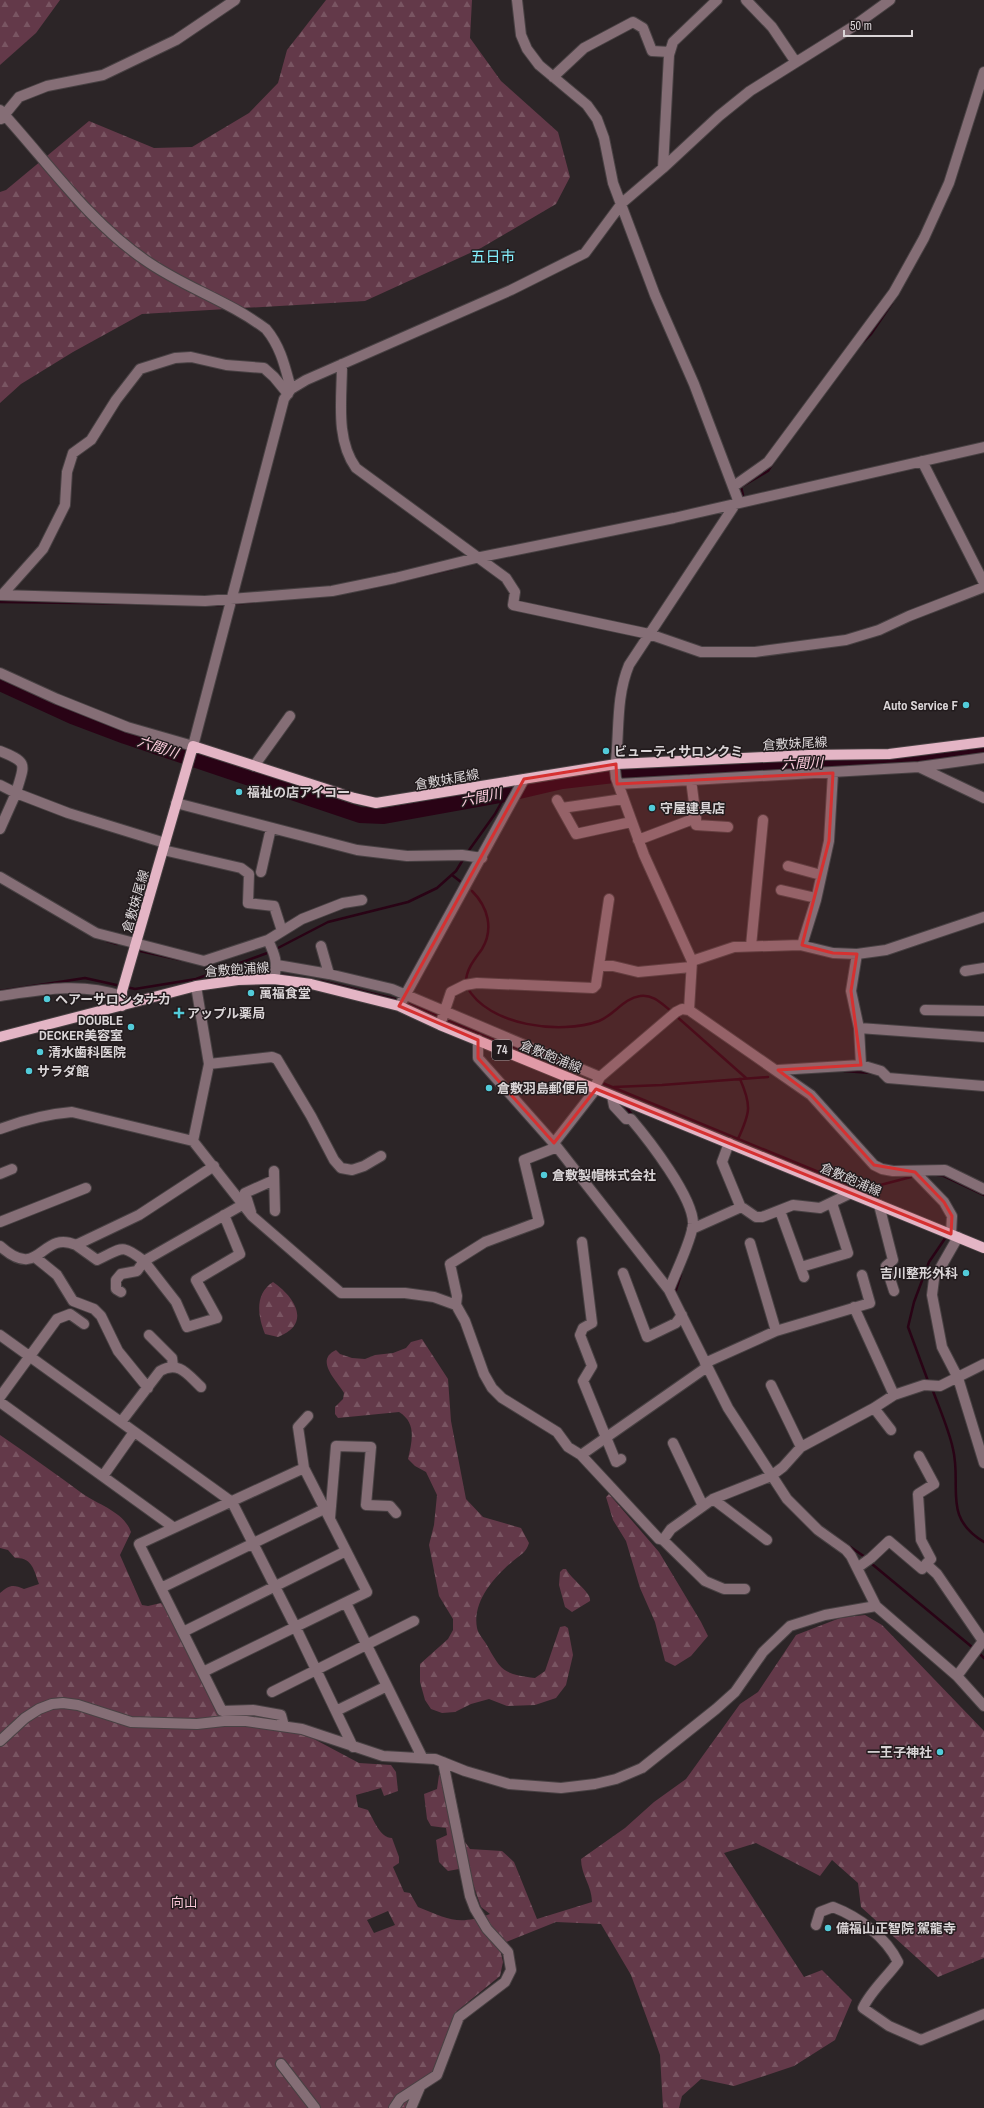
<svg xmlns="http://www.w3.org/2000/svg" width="984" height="2108" font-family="'Archivo Narrow','Noto Sans JP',sans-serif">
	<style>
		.forest { fill: url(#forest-firs); fill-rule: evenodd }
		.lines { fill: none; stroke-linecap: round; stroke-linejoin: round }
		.stream { stroke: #290315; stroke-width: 2.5 }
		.river { stroke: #290315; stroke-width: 16 }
		.minor-casing { stroke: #484143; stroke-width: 12 }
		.major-casing { stroke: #484143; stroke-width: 12 }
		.minor { stroke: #856e76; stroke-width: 10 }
		.major { stroke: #e4b5c5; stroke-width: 10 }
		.marked { fill: #d63131; fill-opacity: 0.2; stroke: #d63131; stroke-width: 3; stroke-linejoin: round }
		.poi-dot { fill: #52cbd9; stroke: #221b1d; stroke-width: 1.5 }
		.labels { text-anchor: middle; stroke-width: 3; stroke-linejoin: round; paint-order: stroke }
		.shield { fill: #221b1d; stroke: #a39d9f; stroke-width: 1 }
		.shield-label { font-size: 12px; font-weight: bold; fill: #dad5d7 }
		.poi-label { font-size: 13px; font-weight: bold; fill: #dad5d7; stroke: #221b1d; text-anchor: start }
		.street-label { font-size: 13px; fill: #dad5d7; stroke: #221b1d }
		.park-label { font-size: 13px; fill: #f7c6d7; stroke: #221b1d }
		.water-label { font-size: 14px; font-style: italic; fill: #fdccdd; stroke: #221b1d }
		.quarter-label { font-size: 15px; fill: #84eefb; stroke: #221b1d }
	</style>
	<defs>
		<pattern id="forest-firs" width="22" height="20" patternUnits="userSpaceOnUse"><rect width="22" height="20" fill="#633949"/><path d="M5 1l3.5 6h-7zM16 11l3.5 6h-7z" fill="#795562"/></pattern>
	</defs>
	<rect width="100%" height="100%" fill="#2c2527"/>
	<path class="forest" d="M 0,0 L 60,0 L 36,33 L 0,65 Z
		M 326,0 L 472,0 L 470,38 L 501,81 L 558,132 L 570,177 L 556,204 L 481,248 L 365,301 L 142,314 L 73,352 L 21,384 L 0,403 L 0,192 L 6,190 L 89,121 L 154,148 L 192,147 L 249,113 L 278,83 L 287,50 Z
		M 273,1282 C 295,1297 312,1324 278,1337 L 265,1334 C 258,1317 254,1294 273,1282 Z
		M 422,1339 L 448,1379 L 451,1421 L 466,1499 L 483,1517 L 521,1528 L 529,1543 C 526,1553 521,1554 513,1561 C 494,1577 472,1602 477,1628 C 478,1634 485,1641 488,1647 C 502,1673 506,1674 535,1678 L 545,1671 L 560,1627 L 565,1626 L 568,1628 L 573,1655 L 566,1685 L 556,1698 L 535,1705 L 507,1706 L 489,1699 L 471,1704 L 455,1712 L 442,1713 L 431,1709 L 425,1700 L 420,1682 L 420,1664 L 448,1639 L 453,1630 L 453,1619 L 439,1596 L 429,1545 L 434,1525 L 437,1495 L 426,1472 L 415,1466 L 408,1459 C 412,1441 417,1423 399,1412 L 338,1418 L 335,1414 L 335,1407 L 343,1399 L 344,1393 C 337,1381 314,1360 336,1350 L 340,1354 L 352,1358 L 365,1359 L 375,1355 L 393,1353 L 406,1348 L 411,1342 Z
		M 0,1435 C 28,1454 56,1474 83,1494 C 99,1505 124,1512 131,1532 L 120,1555 L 142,1605 L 148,1606 L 161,1603 L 170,1612 L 226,1723 L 299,1731 L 359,1763 L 391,1765 L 396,1772 L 398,1791 L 384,1796 L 381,1788 L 356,1795 L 358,1807 L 368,1810 C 374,1820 380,1838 392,1838 L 399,1857 L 399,1863 L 393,1867 L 404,1892 L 410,1893 L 418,1907 C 448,1919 458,1926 490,1914 L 481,1907 L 471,1878 L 459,1869 L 448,1871 L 439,1862 L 436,1840 L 447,1835 L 446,1828 L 431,1826 L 427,1819 L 424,1794 L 437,1789 L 439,1775 L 447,1772 L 451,1774 L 465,1842 L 470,1849 L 502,1851 L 514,1862 L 537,1919 L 592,1902 C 592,1886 581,1875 581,1859 L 625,1828 L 654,1802 L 686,1779 L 740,1704 L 758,1692 L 796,1635 L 840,1618 L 865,1615 L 882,1625 L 984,1731 L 984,1958 L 938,1977 L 861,1907 L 858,1883 L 832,1860 L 820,1876 L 756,1843 L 724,1853 L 804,1977 L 822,1970 L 852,2000 L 835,2040 L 794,2066 L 734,2086 L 701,2079 L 682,2096 L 679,2108 L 663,2108 L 660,2055 L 653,2035 L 631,1975 L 601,1924 L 556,1922 L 499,1945 L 503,1962 L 500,1976 L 457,2011 L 434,2072 L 408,2108 L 0,2108 L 0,1593 C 9,1585 13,1584 24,1589 L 39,1584 C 34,1570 32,1557 15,1558 L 8,1550 L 0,1548 ZM 388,1911 L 395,1925 L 374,1933 L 367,1920 Z
		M 609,1494 L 659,1552 L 701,1622 L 708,1636 L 691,1656 L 675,1666 L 665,1661 L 655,1622 L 640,1588 L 626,1541 L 613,1520 L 606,1497 Z
		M 563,1569 L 566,1569 C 571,1579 592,1593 590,1601 L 572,1612 L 565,1607 L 559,1585 L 560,1572 Z"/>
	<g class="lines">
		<path class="stream" d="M 863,342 L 871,334 L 892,303
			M 743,495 L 741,487 L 768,471 L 773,463
			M 371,588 L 452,569
			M 0,602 L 153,604
			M 232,604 L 253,602
			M 216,605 L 227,605
			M 467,853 L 495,814 L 506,794
			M 452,875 L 461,882
			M 107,941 L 117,944
			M 276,949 L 328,922 L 408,902 L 437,888 L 456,871 L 464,858
			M 140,951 L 181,960
			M 203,965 L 225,970 L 268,974
			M 283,975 L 294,977
			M 321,981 L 395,999
			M 466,982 C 466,969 475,959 482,949 C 494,929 488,907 472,891
			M 126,987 L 135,989 L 196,979 L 270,952
			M 467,987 C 488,1026 561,1035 599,1021 C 614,1015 624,998 640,996 C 653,994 662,1004 671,1011
			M 0,991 L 85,978 L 121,986
			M 410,1003 L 440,1017
			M 675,1015 L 746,1078
			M 445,1019 L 561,1066
			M 844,1071 L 871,1073
			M 600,1082 L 860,1189 L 865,1189 L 911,1177
			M 614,1087 L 662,1085 L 768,1077
			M 626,1107 L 633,1116
			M 738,1139 C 750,1113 752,1106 740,1079
			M 937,1175 L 944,1176 L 984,1195
			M 675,1293 L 681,1274
			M 928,1381 L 908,1327 L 914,1302 L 929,1262 L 946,1237
			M 933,1391 C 940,1410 949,1430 953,1449 C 962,1487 942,1517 984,1542
			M 830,1533 L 865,1557
			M 872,1564 L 972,1647
			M 978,1652 L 984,1658"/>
		<path class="river" d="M 0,683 L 72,716 L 125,736 L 360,815 L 384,816 L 506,794 L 562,781 L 631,773 L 774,764 L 916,760 L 984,751"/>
		<g class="minor-casing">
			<path id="minor" d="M 517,0 L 521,35 L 527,49 L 539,65 L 587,105 L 597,119 L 604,138 L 613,183 L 655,295 L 694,384 L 738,500 L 629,665 C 615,699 620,734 615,769 L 616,778 L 644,855 L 692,961 L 689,1010
				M 746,0 L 772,27 L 795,61
				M 553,77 L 584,48 L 633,22 L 643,28 L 652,51 L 670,52
				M 0,110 C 47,161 87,220 145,260 C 183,287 229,301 266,329 C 281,347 285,367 291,389
				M 1,119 L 19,97 L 47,86 L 103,75 L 176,40 L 235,0
				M 663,168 L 669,55 L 673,42 L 717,0
				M 342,364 C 342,398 335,439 356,468 L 506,578 L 515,592 L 513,605 L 649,634 L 701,652 L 755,652 L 846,640 L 879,630 L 909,616 L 984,587
				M 922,461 L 984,583
				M 734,486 L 768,462 L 894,292 L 924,238 L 949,183 L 984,72
				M 0,595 L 205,601 L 332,591 L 395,578 L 476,558 L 674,518 L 984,447
				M 2,595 L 43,549 L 65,505 L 67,472 L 73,453 L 91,440 L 116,400 L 140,369 L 175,358 L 191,357 L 226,365 L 264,368 L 274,377 L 288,394
				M 0,673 L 57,699 L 127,727 L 193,746 L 284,399 L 291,389 L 306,380 L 511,290 L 585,253 L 622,203 L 663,168 L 719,116 L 750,91 L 854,26 L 890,0
				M 0,751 C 30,763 24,764 16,793 L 68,813 L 165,843
				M 254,766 L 290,716
				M 919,767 L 984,798
				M 618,784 L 691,780
				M 0,785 L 16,793 L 0,829
				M 557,800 L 576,834 L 631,822
				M 176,803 L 357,850 L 407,856 L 462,855 L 482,858
				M 562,808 L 623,799
				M 696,818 L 696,825 L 728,827
				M 638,840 L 696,818 L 691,780 L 919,767 L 984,758
				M 163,850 L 241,868 L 249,874 L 248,903 L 274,906 L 282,931
				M 788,866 L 821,875
				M 261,872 L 271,828
				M 0,877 L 96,933 L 204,961 L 268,940 L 302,919 L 343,903 L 362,900
				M 781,890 L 816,898
				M 268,940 C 275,955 278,962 274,979
				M 802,945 L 816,900 L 829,841 L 833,773
				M 321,946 L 329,974
				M 751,946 L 763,820
				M 857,954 L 851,991 L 859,1028 L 861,1065
				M 692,961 L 734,947 L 800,945 L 833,953 L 857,954 L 886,950 L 984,917
				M 277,965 L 329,974 L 392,989 L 600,1077
				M 599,966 L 613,966 L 638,972 L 691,967
				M 965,971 L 984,968
				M 0,996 C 40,990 81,982 121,996
				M 402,1001 L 524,779
				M 925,1010 L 984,1011
				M 442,1019 L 451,992 L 465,985 L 477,983 L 593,988 L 596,985 L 609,899
				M 859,1028 L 984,1037
				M 478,1040 L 478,1058 L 557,1147 L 669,1290 L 728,1408 L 787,1499 L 818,1530 L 846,1550 L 851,1556 L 876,1606 L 957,1676 L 984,1706
				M 209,1064 L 272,1057 L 277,1059 L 311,1116 L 334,1160 L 341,1168 L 352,1170 L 364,1166 L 381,1156
				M 778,1070 L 861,1065 L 881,1071 L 888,1078 L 984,1086
				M 594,1088 L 600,1077 L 676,1012 L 682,1009 L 689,1010 L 811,1095 L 874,1165 L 882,1169 L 893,1171 L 945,1170 L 984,1189
				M 612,1096 L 614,1106 L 626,1119 L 631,1119 C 648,1139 694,1198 693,1224 C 692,1240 675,1273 669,1290
				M 0,1129 C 24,1120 46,1114 72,1112 L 193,1141 L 252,1216 L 341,1293 L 405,1293 L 434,1297 L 456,1305
				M 193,1141 L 209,1064 L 196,986
				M 554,1143 L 596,1089
				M 729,1143 L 722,1162 L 741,1208
				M 557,1147 L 524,1160 L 539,1222 L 485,1242 L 450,1264 L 457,1296 L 456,1305 L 465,1321 L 484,1374 L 492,1388 L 502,1398 L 557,1432 L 568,1447 L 581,1455 L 659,1539 L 663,1540 L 671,1529 L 713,1499 L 771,1476 L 783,1467 L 801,1447 L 874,1408 L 894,1395 L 924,1385 L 940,1386 L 984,1364
				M 274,1171 L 275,1211
				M 915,1172 L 944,1202 L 952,1216 L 951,1234
				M 0,1174 L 12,1169
				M 879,1205 L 893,1260 L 886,1266 L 894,1291
				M 780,1211 L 804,1277
				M 251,1212 L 245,1193 L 274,1180
				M 224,1215 L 240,1254 L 196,1280 L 217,1318 L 187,1327 L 176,1302 L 144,1261 L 242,1205
				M 0,1222 L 86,1188
				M 692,1229 L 739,1208 L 743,1208 L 756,1217 L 762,1217 L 793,1205 L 820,1208 L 851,1193
				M 958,1237 L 934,1279 L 932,1295 L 942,1347 L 958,1378 L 984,1463
				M 582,1242 L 592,1323 L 583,1328 L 580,1335 L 592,1366 L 583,1381 L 616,1462 L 621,1459
				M 750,1243 L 776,1331
				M 76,1245 L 97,1260 C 123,1248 121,1243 144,1261 L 137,1271 L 121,1274 L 116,1280 L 116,1289 L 121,1292
				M 0,1246 C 41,1283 40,1229 76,1245 L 139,1215 L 214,1166
				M 36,1258 L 57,1275 L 73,1301 L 94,1309 L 101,1316 L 118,1351 L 148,1388
				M 801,1267 L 848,1253 L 832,1203
				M 623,1273 L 647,1337 L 676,1323 L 682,1315
				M 854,1307 L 894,1395
				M 0,1335 L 232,1502 L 296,1628 L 353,1747
				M 149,1335 L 172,1358 L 173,1366
				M 705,1363 L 776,1331 L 870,1303 L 862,1275
				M 771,1385 L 801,1447
				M 0,1397 L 57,1319 L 70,1314 L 84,1324
				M 0,1402 L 173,1527
				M 874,1408 L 891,1430
				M 121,1422 L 160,1371 C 179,1360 188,1375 201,1387
				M 673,1443 L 703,1506
				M 581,1455 L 707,1367
				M 919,1456 L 934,1484 L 918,1494 L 921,1540 L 931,1559 L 926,1564
				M 304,1468 L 298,1427 L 308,1416
				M 103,1476 L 134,1432
				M 713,1499 L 767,1540
				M 330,1518 L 336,1446 L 371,1447 L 366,1505 L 390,1506 L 396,1513
				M 663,1540 L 705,1581 L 724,1589 L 745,1589
				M 857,1568 L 871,1558 L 889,1541 L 922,1569 L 926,1564 L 937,1574 L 983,1641 L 957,1676
				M 161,1588 L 324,1509
				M 346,1603 L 422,1757
				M 183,1632 L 346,1551
				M 203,1672 L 367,1592 L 304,1468 L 139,1544 L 222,1711 L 253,1710 L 281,1715 L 284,1726
				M 272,1692 L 414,1621
				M 336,1711 L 387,1686
				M 0,1741 L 25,1718 L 39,1709 L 52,1704 L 63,1703 L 78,1705 L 131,1722 L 197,1724 L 224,1721 L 246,1721 L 302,1729 L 383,1756 L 435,1759 L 465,1771 L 509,1784 L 561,1788 L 595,1784 L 616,1779 L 642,1768 L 716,1709 L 735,1692 L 763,1652 L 790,1626 L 825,1615 L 876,1606
				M 816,1925 L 820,1912 L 833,1907 C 859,1917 886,1937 898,1962 C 887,1977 870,1992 863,2008 L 889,2026 L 921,2040 L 984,2014
				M 281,2064 L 315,2108
				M 394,2108 L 400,2099 L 437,2075 L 459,2017 L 505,1982 L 511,1970 L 508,1952 L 487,1929 L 475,1909 L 470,1896 L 443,1762
				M 411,2108 L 420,2087"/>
		</g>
		<g class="major-casing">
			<path id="major" d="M 122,1006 L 122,991 L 193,746 L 354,798 L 376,803 L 616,764 L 809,755 L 889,754 L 984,742
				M 0,1037 L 196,986 L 238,980 L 274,979 L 311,984 L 399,1006 L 440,1025 L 984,1248"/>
		</g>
		<use href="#minor" class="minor"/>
		<use href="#major" class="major"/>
	</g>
	<path class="marked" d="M 616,764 L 617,784 L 833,773 L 829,841 L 802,945 L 833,953 L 857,954 L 851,991 L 861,1065 L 778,1070 L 811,1095 L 874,1165 L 915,1172 L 944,1202 L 952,1216 L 951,1234 L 596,1089 L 554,1143 L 478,1058 L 478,1040 L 399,1006 L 524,779 Z"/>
	<g class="poi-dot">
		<circle cx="966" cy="705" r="4"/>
		<circle cx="606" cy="751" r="4"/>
		<circle cx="239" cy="792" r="4"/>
		<circle cx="652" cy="808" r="4"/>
		<circle cx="251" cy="993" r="4"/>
		<circle cx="47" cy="999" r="4"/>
		<path d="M177 1007h4v4h4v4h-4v4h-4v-4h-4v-4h4z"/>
		<circle cx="131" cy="1027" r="4"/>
		<circle cx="40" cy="1052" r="4"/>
		<circle cx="29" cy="1071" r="4"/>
		<circle cx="489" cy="1088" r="4"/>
		<circle cx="544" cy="1175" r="4"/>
		<circle cx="966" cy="1273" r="4"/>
		<circle cx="940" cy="1752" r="4"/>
		<circle cx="828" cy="1928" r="4"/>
	</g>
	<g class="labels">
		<rect class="shield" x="492" y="1040" width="20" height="20" rx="3"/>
		<g class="shield-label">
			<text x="502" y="1054">74</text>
		</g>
		<g class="poi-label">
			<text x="958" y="710" text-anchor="end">Auto Service F</text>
			<text x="614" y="756">ビューティサロンクミ</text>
			<text x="247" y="797">福祉の店アイコー</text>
			<text x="660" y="813">守屋建具店</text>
			<text x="259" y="998">萬福食堂</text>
			<text x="55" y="1004">ヘアーサロンタナカ</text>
			<text x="187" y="1018">アップル薬局</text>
			<text x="123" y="1025" text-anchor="end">DOUBLE<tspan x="123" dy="15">DECKER美容室</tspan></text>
			<text x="48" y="1057">清水歯科医院</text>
			<text x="37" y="1076">サラダ館</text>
			<text x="497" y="1093">倉敷羽島郵便局</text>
			<text x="552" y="1180">倉敷製帽株式会社</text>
			<text x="958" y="1278" text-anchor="end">吉川整形外科</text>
			<text x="932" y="1757" text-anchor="end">一王子神社</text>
			<text x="836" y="1933">備福山正智院 駕龍寺</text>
		</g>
		<g class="street-label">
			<text transform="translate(795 743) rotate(-3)" y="5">倉敷妹尾線</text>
			<text transform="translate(447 779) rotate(-10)" y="5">倉敷妹尾線</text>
			<text transform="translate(135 901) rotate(-74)" y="5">倉敷妹尾線</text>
			<text transform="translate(237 969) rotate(-4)" y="5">倉敷飽浦線</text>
			<text transform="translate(551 1056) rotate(22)" y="5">倉敷飽浦線</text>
			<text transform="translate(851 1179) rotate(23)" y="5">倉敷飽浦線</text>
		</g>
		<g class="park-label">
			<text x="184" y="1907">向山</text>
		</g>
		<g class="water-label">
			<text transform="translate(158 747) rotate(18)" y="5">六間川</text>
			<text transform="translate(802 763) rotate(-2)" y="5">六間川</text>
			<text transform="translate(481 797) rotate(-11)" y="5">六間川</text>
		</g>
		<g class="quarter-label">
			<text x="493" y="262">五日市</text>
		</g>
	</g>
	<path d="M844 30v6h68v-6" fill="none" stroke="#dad5d7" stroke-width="2"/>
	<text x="850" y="30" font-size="12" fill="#dad5d7" stroke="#221b1d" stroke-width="3" paint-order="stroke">50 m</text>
</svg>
